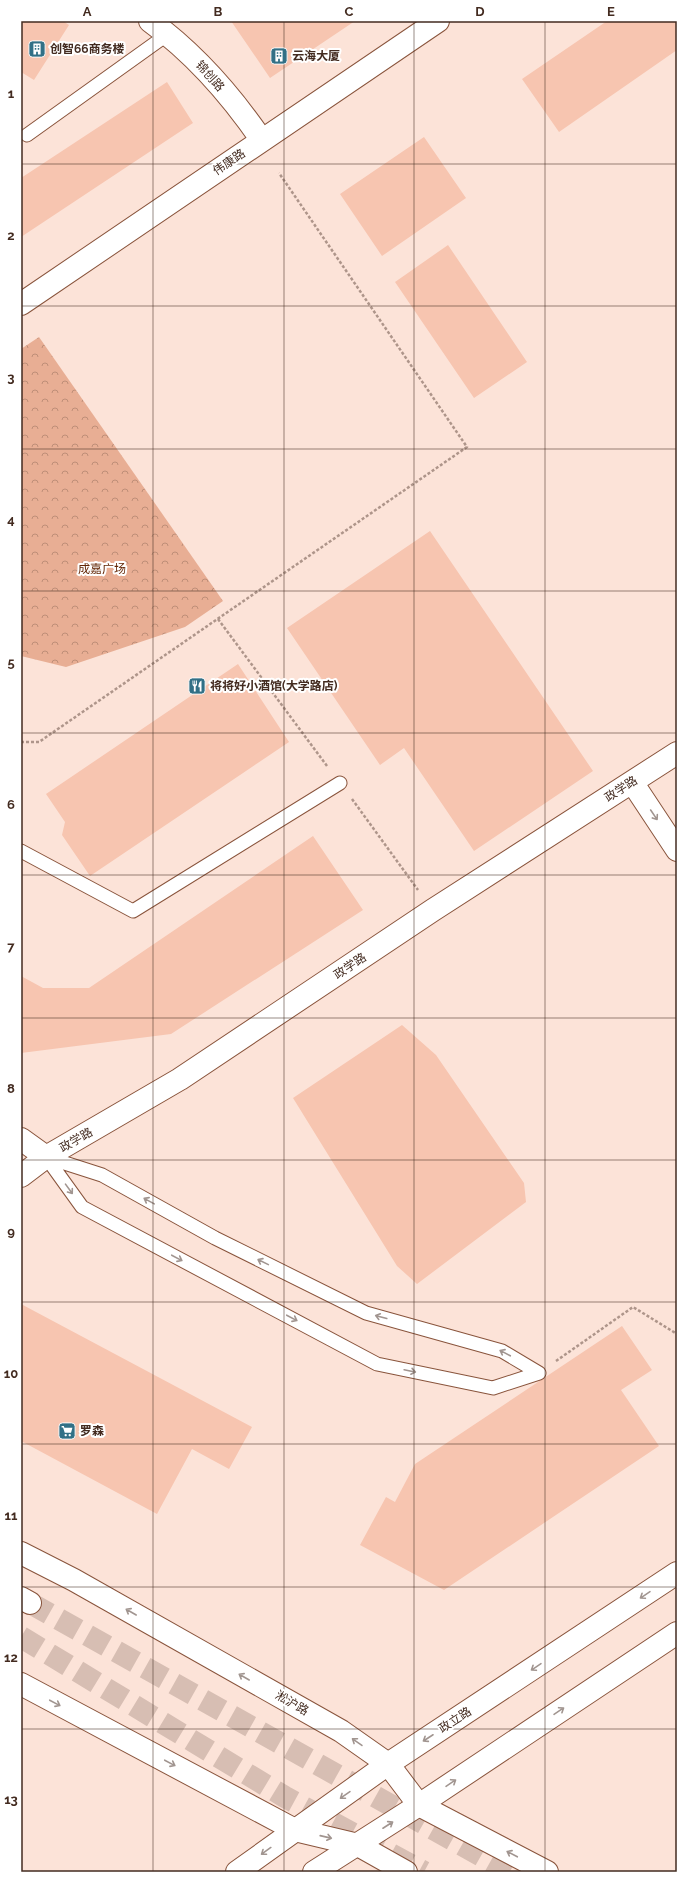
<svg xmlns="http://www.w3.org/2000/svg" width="698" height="1893" font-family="Raleway,'Noto Sans SC',sans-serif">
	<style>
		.forest { fill: url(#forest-crowns) }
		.building { fill: #f7c5b0 }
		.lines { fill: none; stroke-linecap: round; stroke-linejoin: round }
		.primary-tunnel { stroke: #d7beb3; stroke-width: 22; stroke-dasharray: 22 11; stroke-linecap: butt }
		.lane-casing { stroke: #89543c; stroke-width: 15 }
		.street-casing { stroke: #89543c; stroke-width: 24 }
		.secondary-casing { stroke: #89543c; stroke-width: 24 }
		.primary-casing { stroke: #89543c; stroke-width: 24 }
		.path { stroke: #ae958a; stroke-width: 2.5; stroke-dasharray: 3 2; stroke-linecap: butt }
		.lane { stroke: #fff; stroke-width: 13 }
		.street { stroke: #fff; stroke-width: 22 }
		.secondary { stroke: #fff; stroke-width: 22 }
		.primary { stroke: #fff; stroke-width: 22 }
		.oneway { stroke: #a19590 }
		.grid { fill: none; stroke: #432b20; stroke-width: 1; stroke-opacity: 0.55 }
		.labels { text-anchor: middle; stroke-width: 4; stroke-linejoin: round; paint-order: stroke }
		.poi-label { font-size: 12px; font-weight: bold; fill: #432b20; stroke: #fff; text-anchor: start }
		.street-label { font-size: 12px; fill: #432b20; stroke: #fff }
		.park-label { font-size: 12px; fill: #622605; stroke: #fff }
		.neatline { fill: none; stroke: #432b20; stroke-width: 1.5 }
		.grid-label { font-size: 13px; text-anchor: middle; font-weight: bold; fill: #432b20 }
	</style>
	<defs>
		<pattern id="forest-crowns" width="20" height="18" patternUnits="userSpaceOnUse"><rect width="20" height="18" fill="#e8ae94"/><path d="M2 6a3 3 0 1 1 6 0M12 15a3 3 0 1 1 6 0" fill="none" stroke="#be8e78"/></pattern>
	</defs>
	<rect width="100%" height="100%" fill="#fce3d8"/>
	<path class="forest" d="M 39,337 L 223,601 L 185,627 L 66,667 L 21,656 L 21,349 Z"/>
	<path class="building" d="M 21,21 L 63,21 L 69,25 L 34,80 L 21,72 Z
		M 231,21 L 355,21 L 270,78 Z
		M 607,21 L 677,21 L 677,50 L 559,132 L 522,79 Z
		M 167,82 L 193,123 L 21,237 L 21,178 Z
		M 424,137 L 466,198 L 382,256 L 340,194 Z
		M 448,245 L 527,362 L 474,398 L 395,282 Z
		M 430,531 L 593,771 L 474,851 L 404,748 L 380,765 L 287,628 Z
		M 238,664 L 289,742 L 90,876 L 62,835 L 65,822 L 46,794 Z
		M 313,836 L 363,910 L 171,1034 L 21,1053 L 21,976 L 43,988 L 89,988 Z
		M 402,1025 L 436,1055 L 524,1183 L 526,1202 L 417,1284 L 397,1266 L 293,1098 Z
		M 21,1304 L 252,1427 L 229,1469 L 192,1449 L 157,1514 L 21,1441 Z
		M 622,1326 L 652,1370 L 621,1390 L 659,1446 L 444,1590 L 360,1545 L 386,1497 L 395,1502 L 415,1464 Z"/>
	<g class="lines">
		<path class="primary-tunnel" d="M 30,1603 L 510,1872
			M 21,1637 L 285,1797 L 424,1872"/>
		<g class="lane-casing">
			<path id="lane" d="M 27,135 L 168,34
				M 21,851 L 133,911 L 340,783
				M 46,1157 L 82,1207 L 377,1364 L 493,1388 L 539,1373
				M 46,1157 L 102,1175 L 215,1238 L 366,1313 L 502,1351 L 539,1373"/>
		</g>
		<g class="street-casing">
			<path id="street" d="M 150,21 C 194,53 230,94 261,139
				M 21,304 L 438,21
				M 632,782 L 677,850
				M 21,1176 L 46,1157 L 180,1079 L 433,910 L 677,753"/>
		</g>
		<g class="secondary-casing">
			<path id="secondary" d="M 21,1139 L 46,1157
				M 237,1872 L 388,1764 L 677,1573
				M 314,1872 L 419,1805 L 677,1633"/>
		</g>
		<g class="primary-casing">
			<path id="primary" d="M 21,1553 L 74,1580 L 341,1731 L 388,1764 L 419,1805 L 547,1872
				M 21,1598 L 30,1603
				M 21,1684 L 295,1830 L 358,1845 L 406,1872"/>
		</g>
		<path class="path" d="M 218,619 L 327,766
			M 21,742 L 39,742 L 467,447 L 279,173
			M 352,799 L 418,890
			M 556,1361 L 633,1307 L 677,1334"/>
		<use href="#lane" class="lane"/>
		<use href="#street" class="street"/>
		<use href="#secondary" class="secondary"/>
		<use href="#primary" class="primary"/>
	</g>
	<defs><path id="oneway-shaft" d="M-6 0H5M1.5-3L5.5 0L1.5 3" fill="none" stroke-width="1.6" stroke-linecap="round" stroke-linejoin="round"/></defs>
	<g class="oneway">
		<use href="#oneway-shaft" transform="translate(654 815) rotate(56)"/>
		<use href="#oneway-shaft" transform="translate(69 1189) rotate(54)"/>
		<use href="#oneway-shaft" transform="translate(149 1201) rotate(-151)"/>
		<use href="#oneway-shaft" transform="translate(177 1258) rotate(28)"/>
		<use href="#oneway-shaft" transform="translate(263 1262) rotate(-154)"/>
		<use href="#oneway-shaft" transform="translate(381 1317) rotate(-165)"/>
		<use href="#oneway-shaft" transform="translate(292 1318) rotate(28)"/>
		<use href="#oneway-shaft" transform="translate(505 1353) rotate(-152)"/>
		<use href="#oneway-shaft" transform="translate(410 1371) rotate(12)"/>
		<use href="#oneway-shaft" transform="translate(645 1595) rotate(146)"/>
		<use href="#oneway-shaft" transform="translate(131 1612) rotate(-150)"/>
		<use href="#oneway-shaft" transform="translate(536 1667) rotate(146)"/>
		<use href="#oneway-shaft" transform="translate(244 1677) rotate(-150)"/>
		<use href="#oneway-shaft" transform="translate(55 1703) rotate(28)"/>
		<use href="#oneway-shaft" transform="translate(559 1711) rotate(-34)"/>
		<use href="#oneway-shaft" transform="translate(428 1738) rotate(147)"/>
		<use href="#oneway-shaft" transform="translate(357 1742) rotate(-145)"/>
		<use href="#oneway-shaft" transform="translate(170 1763) rotate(28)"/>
		<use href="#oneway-shaft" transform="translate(451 1783) rotate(-34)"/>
		<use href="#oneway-shaft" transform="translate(345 1795) rotate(145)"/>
		<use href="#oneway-shaft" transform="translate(388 1825) rotate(-33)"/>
		<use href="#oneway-shaft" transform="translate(326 1837) rotate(13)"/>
		<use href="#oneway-shaft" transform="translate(266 1851) rotate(144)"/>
		<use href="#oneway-shaft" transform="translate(512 1854) rotate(-152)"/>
	</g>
	<path class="grid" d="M 153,21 L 153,1872M 284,21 L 284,1872M 414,21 L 414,1872M 545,21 L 545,1872M 21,164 L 677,164M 21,306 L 677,306M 21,449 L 677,449M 21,591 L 677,591M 21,733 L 677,733M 21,875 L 677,875M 21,1018 L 677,1018M 21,1160 L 677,1160M 21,1302 L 677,1302M 21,1444 L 677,1444M 21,1587 L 677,1587M 21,1729 L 677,1729"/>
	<defs>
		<g id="building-square" transform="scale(0.9)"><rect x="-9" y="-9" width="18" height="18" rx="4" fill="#327086" stroke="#fff"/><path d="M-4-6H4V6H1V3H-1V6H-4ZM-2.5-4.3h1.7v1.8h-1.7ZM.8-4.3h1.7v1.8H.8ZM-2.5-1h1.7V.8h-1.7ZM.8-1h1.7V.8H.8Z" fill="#fff"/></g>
		<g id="restaurant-square" transform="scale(0.9)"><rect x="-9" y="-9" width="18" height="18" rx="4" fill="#327086" stroke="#fff"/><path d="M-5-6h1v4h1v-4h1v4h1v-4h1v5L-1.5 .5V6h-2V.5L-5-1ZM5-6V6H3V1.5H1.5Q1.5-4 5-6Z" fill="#fff"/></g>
		<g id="supermarket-square" transform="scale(0.9)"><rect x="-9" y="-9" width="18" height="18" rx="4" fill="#327086" stroke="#fff"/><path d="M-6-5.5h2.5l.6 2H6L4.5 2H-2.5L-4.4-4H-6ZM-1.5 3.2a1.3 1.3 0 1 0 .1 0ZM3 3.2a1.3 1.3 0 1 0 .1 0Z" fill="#fff"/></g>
	</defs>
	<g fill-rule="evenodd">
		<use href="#building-square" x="37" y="49"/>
		<use href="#building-square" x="279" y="56"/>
		<use href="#restaurant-square" x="197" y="686"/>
		<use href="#supermarket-square" x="67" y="1431"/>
	</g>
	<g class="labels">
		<g class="poi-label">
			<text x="50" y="53">创智66商务楼</text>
			<text x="292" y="60">云海大厦</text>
			<text x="210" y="690">将将好小酒馆(大学路店)</text>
			<text x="80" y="1435">罗森</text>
		</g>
		<g class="street-label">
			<text transform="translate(210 76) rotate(48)" y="4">锦创路</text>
			<text transform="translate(229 162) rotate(-34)" y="4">伟康路</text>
			<text transform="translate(621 789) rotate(-33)" y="4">政学路</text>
			<text transform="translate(350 966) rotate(-34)" y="4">政学路</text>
			<text transform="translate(76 1140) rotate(-30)" y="4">政学路</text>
			<text transform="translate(292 1703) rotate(30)" y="4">淞沪路</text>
			<text transform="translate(455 1720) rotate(-33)" y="4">政立路</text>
		</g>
		<g class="park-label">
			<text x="102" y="573">成嘉广场</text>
		</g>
	</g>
	<rect width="698" height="1893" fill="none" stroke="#ffffff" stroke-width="44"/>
	<rect x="22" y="22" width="654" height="1849" class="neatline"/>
	<g class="grid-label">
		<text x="87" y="16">A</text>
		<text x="218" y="16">B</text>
		<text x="349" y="16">C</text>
		<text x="480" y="16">D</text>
		<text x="611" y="16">E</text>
		<text x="11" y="98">1</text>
		<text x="11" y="240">2</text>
		<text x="11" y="382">3</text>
		<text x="11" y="524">4</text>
		<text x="11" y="667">5</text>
		<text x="11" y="809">6</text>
		<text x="11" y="951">7</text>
		<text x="11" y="1093">8</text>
		<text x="11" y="1236">9</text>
		<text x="11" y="1378">10</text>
		<text x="11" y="1520">11</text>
		<text x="11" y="1662">12</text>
		<text x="11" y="1804">13</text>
	</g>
</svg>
